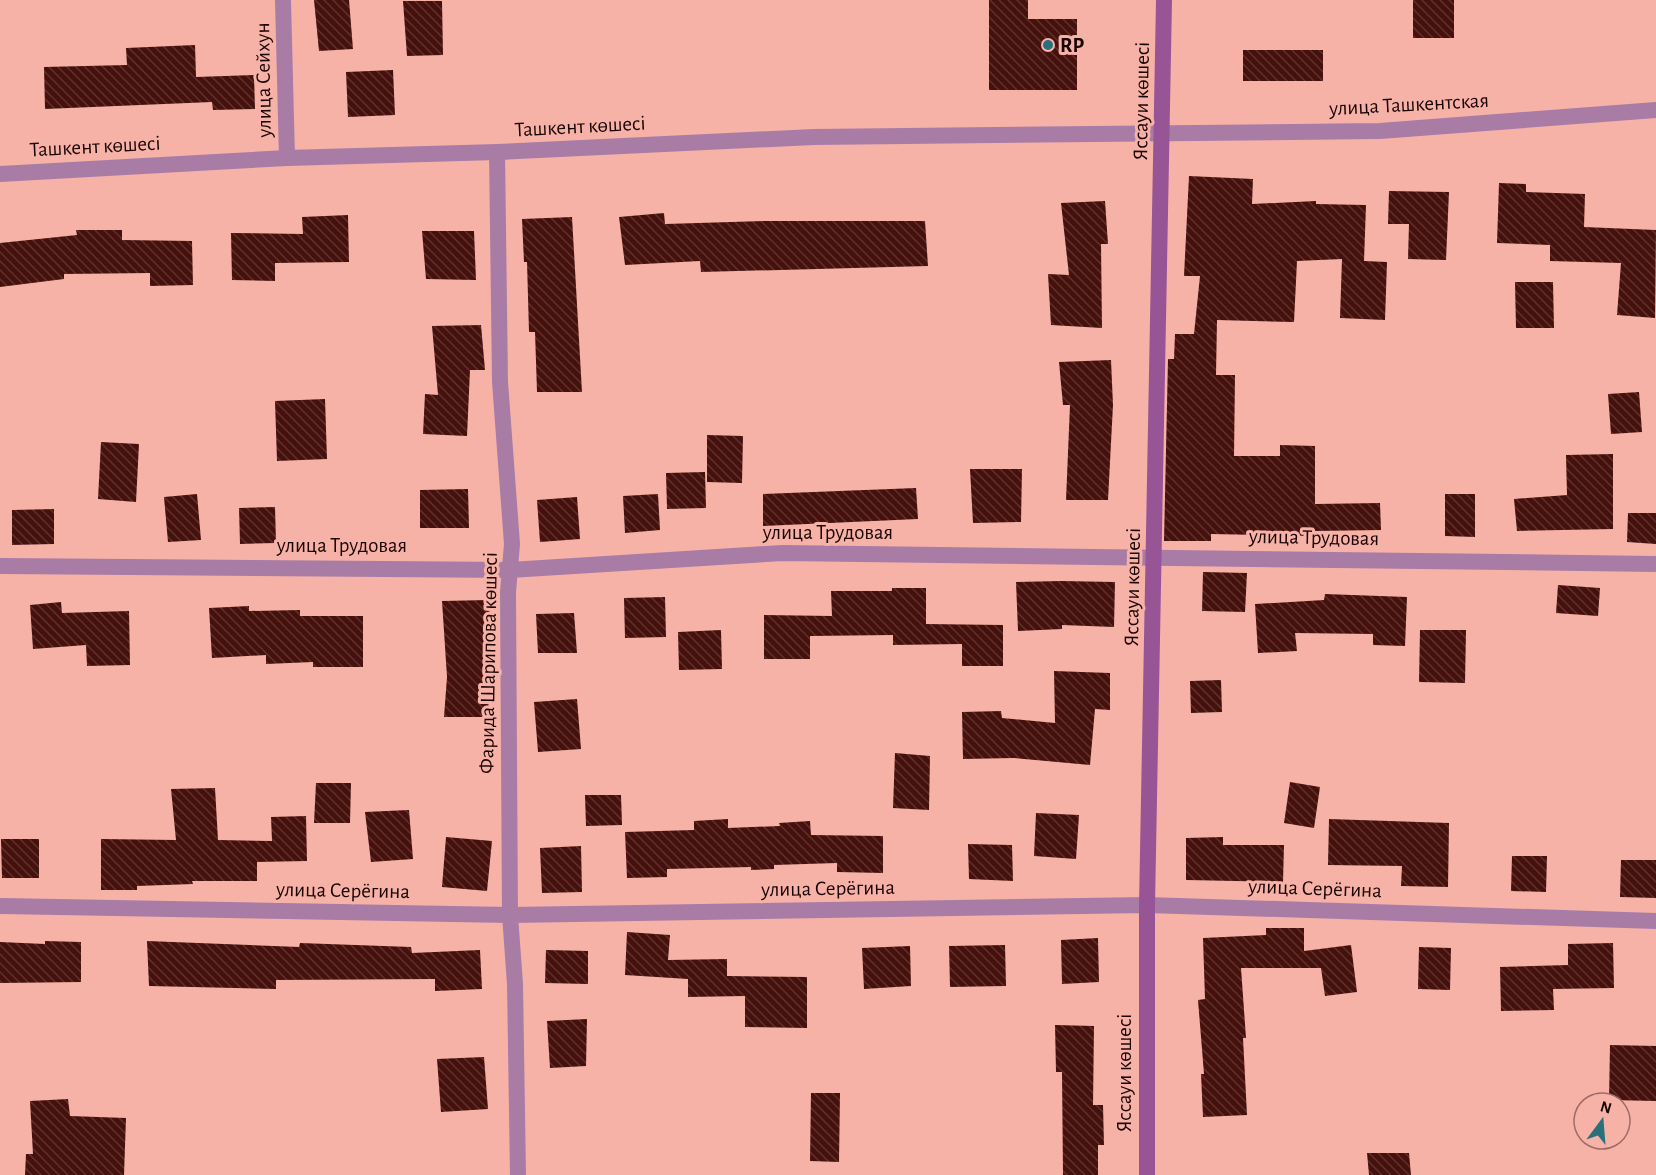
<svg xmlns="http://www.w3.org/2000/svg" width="1656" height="1175" font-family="'Alegreya Sans',sans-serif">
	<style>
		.building { fill: url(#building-back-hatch) }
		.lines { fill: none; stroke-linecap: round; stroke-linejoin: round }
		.minor { stroke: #a97ca6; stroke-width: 16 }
		.secondary { stroke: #985595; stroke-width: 16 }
		.poi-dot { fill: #28707b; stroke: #f7b2a8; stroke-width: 2 }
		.labels { text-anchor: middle; stroke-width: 6; stroke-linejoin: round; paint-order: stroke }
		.poi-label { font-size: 21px; font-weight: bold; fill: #190403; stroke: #f7b2a8; text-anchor: start }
		.street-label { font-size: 21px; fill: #190403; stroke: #f7b2a8 }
	</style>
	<defs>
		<pattern id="building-back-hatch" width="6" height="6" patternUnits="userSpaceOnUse" patternTransform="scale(1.5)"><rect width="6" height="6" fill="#46110c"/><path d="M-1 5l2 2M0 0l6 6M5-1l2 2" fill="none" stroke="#5d322d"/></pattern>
	</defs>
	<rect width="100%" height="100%" fill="#f7b2a8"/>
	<path class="building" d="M 314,0 L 349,0 L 353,49 L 319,51 Z
		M 989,0 L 1028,0 L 1028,19 L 1077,19 L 1077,90 L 989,90 Z
		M 1413,0 L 1454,0 L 1454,38 L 1413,38 Z
		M 403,1 L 442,1 L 443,55 L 407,56 Z
		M 195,45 L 196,77 L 254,75 L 255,109 L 213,110 L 212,102 L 45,109 L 44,67 L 127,65 L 126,48 Z
		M 1243,50 L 1323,50 L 1323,81 L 1243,81 Z
		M 393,70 L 395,115 L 348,117 L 346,72 Z
		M 1189,176 L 1253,179 L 1252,204 L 1316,201 L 1316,204 L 1366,205 L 1364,261 L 1387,262 L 1385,320 L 1340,318 L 1342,259 L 1297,261 L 1294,322 L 1217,320 L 1216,375 L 1235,375 L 1234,456 L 1280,456 L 1280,445 L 1315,446 L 1315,504 L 1380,503 L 1381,530 L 1315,531 L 1314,536 L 1211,534 L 1211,541 L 1164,541 L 1168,359 L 1174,359 L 1175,334 L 1194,334 L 1200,276 L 1184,276 Z
		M 1499,183 L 1526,184 L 1526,192 L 1585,194 L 1584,227 L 1656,230 L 1655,318 L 1617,315 L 1621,263 L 1550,261 L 1550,245 L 1497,243 Z
		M 1389,191 L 1449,192 L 1446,260 L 1408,259 L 1409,224 L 1388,224 Z
		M 1105,201 L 1108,244 L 1101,244 L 1102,328 L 1051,325 L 1048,274 L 1069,275 L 1061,203 Z
		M 664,213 L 665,224 L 764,221 L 925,221 L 928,266 L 701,272 L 700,261 L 625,265 L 619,217 Z
		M 348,215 L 349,262 L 275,263 L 275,281 L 232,280 L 231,233 L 303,234 L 302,217 Z
		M 572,217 L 582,392 L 537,392 L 535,332 L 529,332 L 527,262 L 524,262 L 522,219 Z
		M 76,230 L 122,230 L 122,240 L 192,241 L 193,285 L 150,286 L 150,273 L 64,274 L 64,279 L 0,287 L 0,243 L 77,235 Z
		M 422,231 L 474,231 L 476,280 L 426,279 Z
		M 1515,282 L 1553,282 L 1554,328 L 1516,328 Z
		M 481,325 L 485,370 L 470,370 L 467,436 L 423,434 L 425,394 L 438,395 L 432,326 Z
		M 1111,360 L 1113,405 L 1108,500 L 1066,500 L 1070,405 L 1063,405 L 1059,362 Z
		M 1639,392 L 1642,432 L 1611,434 L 1608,394 Z
		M 325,399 L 327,459 L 277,461 L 275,401 Z
		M 707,435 L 743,436 L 742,483 L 707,482 Z
		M 101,442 L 139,444 L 136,502 L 98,499 Z
		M 1613,454 L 1613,529 L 1517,531 L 1514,499 L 1567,495 L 1566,455 Z
		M 970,469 L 1022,469 L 1021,522 L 973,523 Z
		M 705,472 L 706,508 L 667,509 L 666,473 Z
		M 916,488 L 918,519 L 763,526 L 763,494 Z
		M 468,489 L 469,528 L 420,528 L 420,490 Z
		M 197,494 L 201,540 L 168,542 L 164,497 Z
		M 658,494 L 660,530 L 625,533 L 623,496 Z
		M 1445,494 L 1475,494 L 1475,537 L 1445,536 Z
		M 577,497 L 580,539 L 540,542 L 537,500 Z
		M 275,507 L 276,543 L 240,544 L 239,508 Z
		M 54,509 L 54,544 L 12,545 L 12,510 Z
		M 1628,513 L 1656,513 L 1656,544 L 1627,542 Z
		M 1203,572 L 1247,573 L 1245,612 L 1202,611 Z
		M 1061,581 L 1115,582 L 1114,627 L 1062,625 L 1062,629 L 1018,631 L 1016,582 Z
		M 1558,585 L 1600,588 L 1598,616 L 1556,613 Z
		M 892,588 L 926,588 L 926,624 L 1003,625 L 1003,666 L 962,666 L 962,644 L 893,645 L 893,635 L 810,636 L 810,659 L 764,659 L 764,615 L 832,616 L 831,591 L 892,591 Z
		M 1325,594 L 1407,597 L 1405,646 L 1373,645 L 1373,634 L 1295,633 L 1297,651 L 1258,653 L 1255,604 L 1324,600 Z
		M 665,597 L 666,637 L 625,638 L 624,598 Z
		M 489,600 L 491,645 L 488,717 L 444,717 L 447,677 L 442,601 Z
		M 61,602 L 62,613 L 129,611 L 130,665 L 87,666 L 86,645 L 33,649 L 30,605 Z
		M 249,606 L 249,611 L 300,610 L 300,616 L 363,616 L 363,667 L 313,667 L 313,662 L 266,664 L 266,655 L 212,658 L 209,608 Z
		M 574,613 L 577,653 L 538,653 L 536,614 Z
		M 721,630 L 722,669 L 679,670 L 678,632 Z
		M 1420,630 L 1466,630 L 1465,683 L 1419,682 Z
		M 1054,671 L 1110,673 L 1110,710 L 1095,709 L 1090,765 L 1014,758 L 963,759 L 962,712 L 1001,711 L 1002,718 L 1055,723 Z
		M 1221,680 L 1222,712 L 1191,713 L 1190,681 Z
		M 577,699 L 581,749 L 538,752 L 534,702 Z
		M 895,753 L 930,756 L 929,810 L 893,808 Z
		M 1290,782 L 1320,787 L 1314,828 L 1284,823 Z
		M 316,783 L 351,783 L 350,823 L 314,823 Z
		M 215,788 L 218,840 L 272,841 L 271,817 L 306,816 L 307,861 L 257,862 L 257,881 L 192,881 L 193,884 L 137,886 L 137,890 L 101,890 L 101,839 L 176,840 L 171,789 Z
		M 585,795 L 621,795 L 622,825 L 586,826 Z
		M 409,810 L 413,859 L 371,862 L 365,812 Z
		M 1036,813 L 1079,815 L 1076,859 L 1034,856 Z
		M 728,819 L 728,828 L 780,826 L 779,823 L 810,821 L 811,835 L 883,836 L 883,873 L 837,872 L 837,863 L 774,865 L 774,869 L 751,870 L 751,867 L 667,869 L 667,877 L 627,878 L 625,832 L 694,830 L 694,821 Z
		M 1329,819 L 1449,823 L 1448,887 L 1401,886 L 1402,866 L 1328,865 Z
		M 446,837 L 492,841 L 487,891 L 442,887 Z
		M 1223,837 L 1223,845 L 1284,845 L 1283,882 L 1186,880 L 1186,838 Z
		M 1,839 L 39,839 L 39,878 L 2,878 Z
		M 968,844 L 1012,845 L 1013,881 L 969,879 Z
		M 581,846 L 582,892 L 542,893 L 540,848 Z
		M 1512,856 L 1547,856 L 1546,892 L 1511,891 Z
		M 1621,860 L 1656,860 L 1656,898 L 1620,897 Z
		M 1266,928 L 1304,928 L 1304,951 L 1351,945 L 1357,992 L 1325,996 L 1321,968 L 1241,968 L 1246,1038 L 1243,1038 L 1247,1115 L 1203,1117 L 1201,1074 L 1204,1074 L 1198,1000 L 1205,999 L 1203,938 L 1266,935 Z
		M 627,932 L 670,935 L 668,960 L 727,959 L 727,976 L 807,977 L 807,1028 L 745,1027 L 745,996 L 688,997 L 688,979 L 625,975 Z
		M 1098,938 L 1099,982 L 1062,984 L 1061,940 Z
		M 45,941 L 81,942 L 81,982 L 0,983 L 0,942 L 45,944 Z
		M 147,941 L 299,947 L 300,943 L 411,947 L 412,953 L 480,950 L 482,989 L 435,991 L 435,979 L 276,980 L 276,989 L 149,986 Z
		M 1613,943 L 1614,988 L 1553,989 L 1554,1010 L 1501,1011 L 1500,967 L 1568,965 L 1568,944 Z
		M 1005,945 L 1006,986 L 950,987 L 949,946 Z
		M 910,946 L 911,986 L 864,989 L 862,948 Z
		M 1419,947 L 1451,948 L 1450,990 L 1418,989 Z
		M 546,950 L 588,951 L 588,984 L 545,983 Z
		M 587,1019 L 586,1066 L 550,1068 L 547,1021 Z
		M 1055,1025 L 1094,1026 L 1093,1105 L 1103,1105 L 1104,1145 L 1098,1145 L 1098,1175 L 1063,1175 L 1062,1072 L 1056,1072 Z
		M 1610,1045 L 1656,1046 L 1656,1101 L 1609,1100 Z
		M 484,1057 L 488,1109 L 441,1112 L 437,1059 Z
		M 811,1093 L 840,1093 L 839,1162 L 810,1161 Z
		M 68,1099 L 70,1116 L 126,1118 L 124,1175 L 25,1175 L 26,1154 L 33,1154 L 30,1101 Z
		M 1367,1153 L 1409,1153 L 1411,1175 L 1369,1175 Z"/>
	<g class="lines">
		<path class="minor" d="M 283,0 L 287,158
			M 497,152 L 500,382 L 512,544 L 508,592 L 510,915 L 515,984 L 518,1175
			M 0,174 L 287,158 L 497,152 L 814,137 L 1380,131 L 1656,110
			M 0,566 L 510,570 L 782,553 L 1656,564
			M 0,906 L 510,915 L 1147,905 L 1656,921"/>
		<path class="secondary" d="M 1147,1175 L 1147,905 L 1164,0"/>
	</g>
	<circle class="poi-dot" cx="1048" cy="45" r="6"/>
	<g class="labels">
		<g class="poi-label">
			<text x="1060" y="52">RP</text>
		</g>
		<g class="street-label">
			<text transform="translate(263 80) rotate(-91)" y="7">улица Сейхун</text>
			<text transform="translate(1141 101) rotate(-89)" y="7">Яссауи көшесі</text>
			<text transform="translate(1409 104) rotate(-3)" y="7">улица Ташкентская</text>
			<text transform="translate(580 126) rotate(-3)" y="7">Ташкент көшесі</text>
			<text transform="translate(95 146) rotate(-3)" y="7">Ташкент көшесі</text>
			<text x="828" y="539">улица Трудовая</text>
			<text transform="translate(1314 537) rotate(1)" y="7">улица Трудовая</text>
			<text x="342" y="552">улица Трудовая</text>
			<text transform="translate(1132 587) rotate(-89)" y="7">Яссауи көшесі</text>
			<text transform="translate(488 663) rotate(-89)" y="7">Фарида Шарипова көшесі</text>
			<text transform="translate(828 888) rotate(-1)" y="7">улица Серёгина</text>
			<text transform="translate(1315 888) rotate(2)" y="7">улица Серёгина</text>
			<text transform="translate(343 890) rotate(1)" y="7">улица Серёгина</text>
			<text transform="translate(1124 1073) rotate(-90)" y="7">Яссауи көшесі</text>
		</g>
	</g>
	<g transform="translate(1602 1121) rotate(16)"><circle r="28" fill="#f7b2a8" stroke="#9e6c66" stroke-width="1.5"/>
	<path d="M0-4.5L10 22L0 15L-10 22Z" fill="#28707b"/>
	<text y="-9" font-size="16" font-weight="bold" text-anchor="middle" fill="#190403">N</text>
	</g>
</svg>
